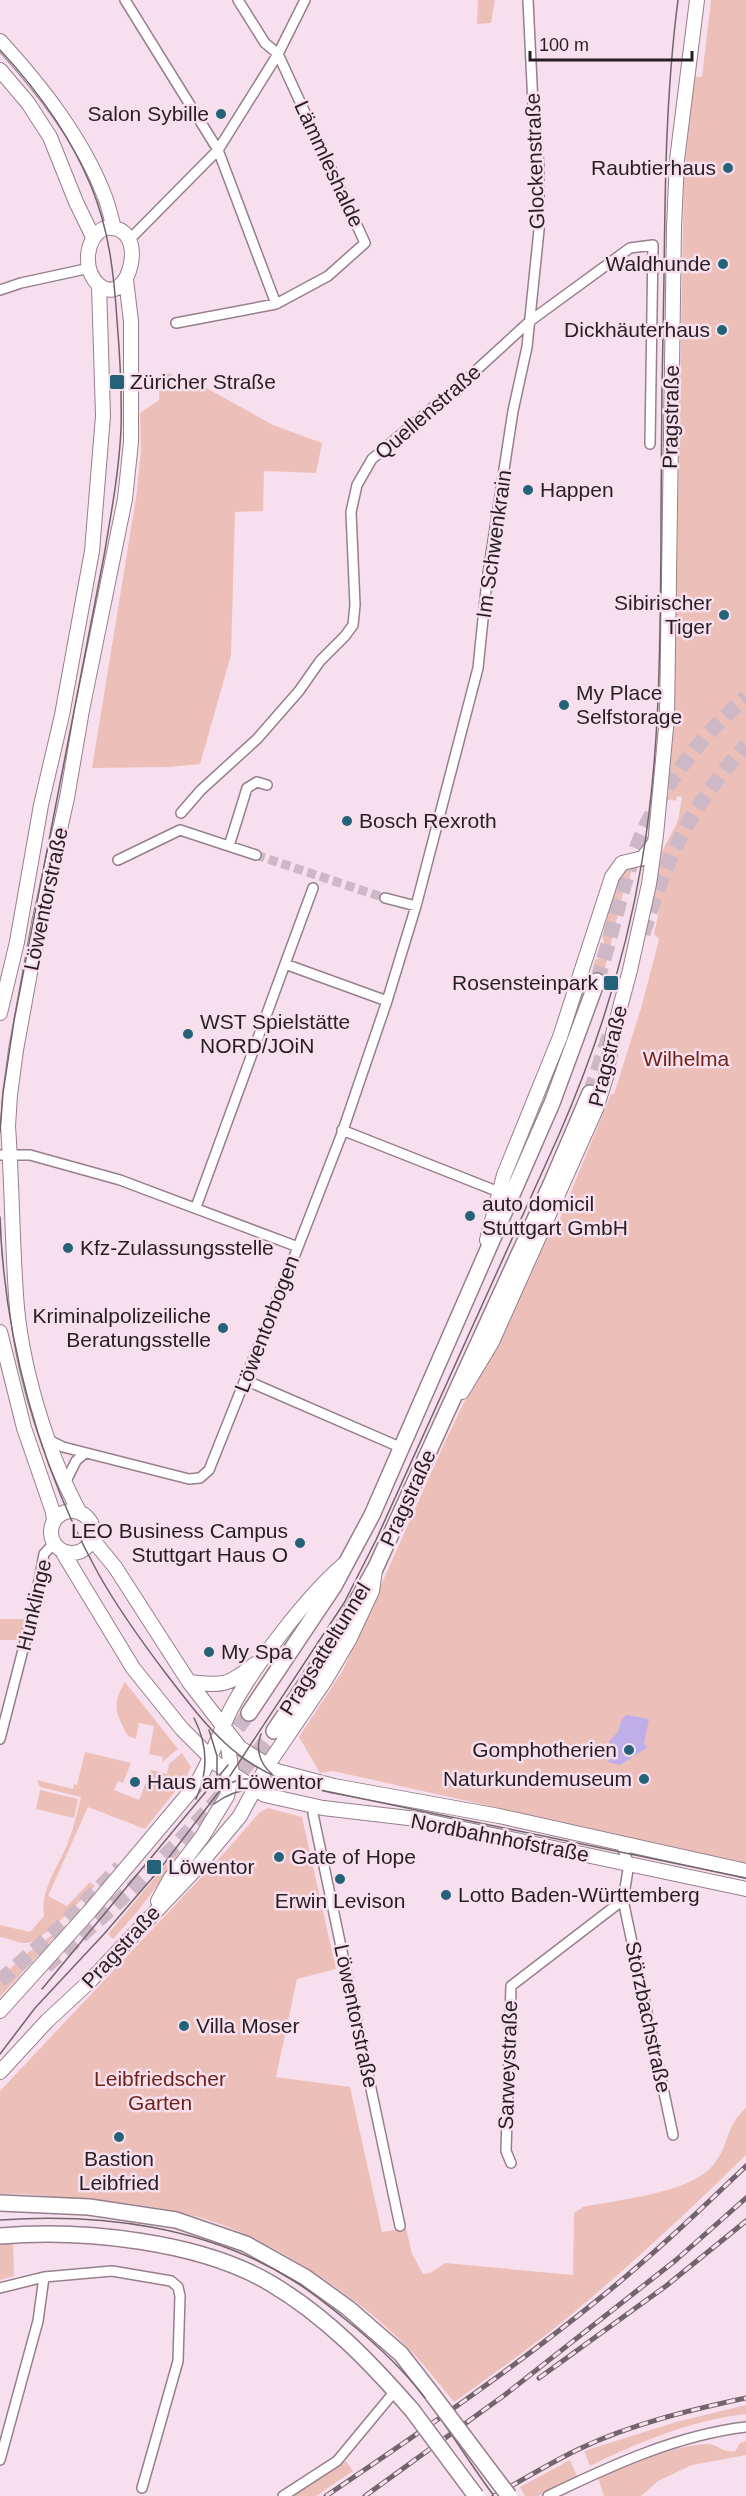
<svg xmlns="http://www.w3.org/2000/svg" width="746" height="2496" font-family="Helvetica,sans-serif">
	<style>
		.green { fill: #ecc0b8 }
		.water { fill: #beafe8 }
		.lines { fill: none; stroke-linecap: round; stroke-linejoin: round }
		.street-tunnel { stroke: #ceb8c5; stroke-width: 9; stroke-dasharray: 9 4.5; stroke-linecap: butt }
		.primary-tunnel { stroke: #ceb8c5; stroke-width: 15; stroke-dasharray: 15 8; stroke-linecap: butt }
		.street-casing { stroke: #967f8c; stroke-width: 12 }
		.secondary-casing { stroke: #967f8c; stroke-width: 16 }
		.primary-casing { stroke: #967f8c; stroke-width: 18 }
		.street { stroke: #fff; stroke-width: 9 }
		.secondary { stroke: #fff; stroke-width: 14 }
		.primary { stroke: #fff; stroke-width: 15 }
		.tram { stroke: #72646d; stroke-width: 1.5 }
		.rail-casing { stroke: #72646d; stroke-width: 5 }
		.rail { stroke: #f8dfed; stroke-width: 3; stroke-dasharray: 9; stroke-linecap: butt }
		.primary-bridge-casing { stroke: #967f8c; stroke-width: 18; stroke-linecap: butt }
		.primary-bridge { stroke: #fff; stroke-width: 15 }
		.poi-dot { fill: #246279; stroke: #f8dfed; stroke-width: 2 }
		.labels { text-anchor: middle; stroke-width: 5; stroke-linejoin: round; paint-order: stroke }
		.poi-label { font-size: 21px; fill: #261e23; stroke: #f8dfed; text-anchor: start }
		.street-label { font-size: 21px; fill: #261e23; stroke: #f8dfed }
		.park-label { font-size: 21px; fill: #702319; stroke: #f8dfed }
	</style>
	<rect width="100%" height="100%" fill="#f8dfed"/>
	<path class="green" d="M 478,0 L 495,0 L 491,23 L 477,24 Z
		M 711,0 L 746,0 L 746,1863 L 333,1771 L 320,1773 L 299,1737 L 343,1670 L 444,1444 L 467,1396 L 497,1348 L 551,1226 L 559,1221 L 611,1094 L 614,1094 L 642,1005 L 659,939 L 654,934 L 659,910 L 653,897 L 659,857 L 678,821 L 682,797 L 677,796 L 676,801 L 668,799 L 674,719 L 684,175 L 694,77 L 702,77 Z
		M 170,373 L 177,379 L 192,380 L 273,425 L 322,443 L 316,473 L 264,471 L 263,511 L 235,512 L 231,655 L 200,764 L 169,767 L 92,768 L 136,498 L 141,451 L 140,413 L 159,400 L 160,377 Z
		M 632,867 L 629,882 L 626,881 L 604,972 L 593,968 L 595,960 L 600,958 L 604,942 L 602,937 L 621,870 Z
		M 0,1619 L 25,1619 L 21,1640 L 0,1640 Z
		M 125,1682 L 178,1749 L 162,1762 L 163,1757 L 149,1754 L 154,1726 L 139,1723 L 136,1739 L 128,1736 C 116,1714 111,1705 125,1682 Z
		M 85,1752 L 131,1763 L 123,1783 L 118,1781 L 114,1790 L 139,1800 L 151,1770 L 167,1774 L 169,1764 L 182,1753 L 191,1767 L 185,1779 L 145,1829 L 88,1807 L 48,1896 L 67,1906 L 90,1882 L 95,1886 C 83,1898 42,1942 27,1943 C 19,1944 9,1938 0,1937 L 0,1925 L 30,1932 L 44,1916 C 40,1888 59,1867 68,1842 C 74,1828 77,1812 81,1797 L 40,1787 L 37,1780 L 73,1789 L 74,1784 L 77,1785 Z
		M 40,1790 L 78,1799 L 74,1818 L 36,1809 Z
		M 268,1808 L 302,1817 L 336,1969 L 297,1979 L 276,2077 L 350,2087 L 382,2232 L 406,2228 L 412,2254 L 423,2274 L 430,2273 L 445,2263 L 573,2275 L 574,2213 L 583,2207 C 620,2199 690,2194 714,2164 C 730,2144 725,2126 746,2108 L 746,2155 C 696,2204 645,2252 592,2297 C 549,2335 501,2368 454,2402 C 437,2381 420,2359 400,2340 C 356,2296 275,2243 217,2223 C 172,2207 124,2202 77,2199 C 52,2197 26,2193 0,2194 L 0,2091 L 226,1851 L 260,1812 Z
		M 177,1851 L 181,1854 L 137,1912 L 113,1939 L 108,1934 Z
		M 67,1924 L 0,1997 L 0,1978 L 26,1954 Z
		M 0,2242 L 13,2242 L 14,2276 L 0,2280 Z
		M 746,2405 L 746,2414 C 695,2419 636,2443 590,2466 L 584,2451 L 676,2422 Z
		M 746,2441 L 746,2455 L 692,2465 L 658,2481 L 641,2496 L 604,2496 L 598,2478 C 631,2464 668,2447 705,2444 C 720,2443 719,2453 735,2451 L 740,2443 Z
		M 570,2460 L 577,2476 L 538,2496 L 525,2496 L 520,2487 Z
		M 346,2461 L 353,2471 L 316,2496 L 293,2496 Z"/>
	<path class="water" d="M 627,1715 L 649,1719 L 644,1744 L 648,1747 L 620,1765 L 608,1762 L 609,1757 L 606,1755 L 611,1748 L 609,1741 L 618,1732 L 622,1719 Z"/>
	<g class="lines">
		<path class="street-tunnel" d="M 256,855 L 385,898"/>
		<path class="primary-tunnel" d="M 643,934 C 668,855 690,807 746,745
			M 597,981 C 612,936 621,888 638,844 C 660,788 701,736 746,697
			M 590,1093 L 609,1036
			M 224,1746 L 249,1713
			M 46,1966 C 130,1895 207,1818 274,1731
			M 0,1981 L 66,1922 L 120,1867"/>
		<g class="street-casing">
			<path id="street" d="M 125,0 L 218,150 L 276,304
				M 128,241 L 218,150 L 278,54 L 305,0
				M 0,290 L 21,283 L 90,268
				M 176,323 L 276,304 L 328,276 L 365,243 L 278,54 L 265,43 L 238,0
				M 181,813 L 201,790 L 257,739 L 299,691 L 320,661 L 345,636 L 353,625 L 355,605 L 351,512 L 357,485 L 372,459 L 471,375 L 530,321 L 630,248 L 653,245 L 650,444
				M 229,846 L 247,788 L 257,782 L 267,785
				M 118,860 L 180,830 L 256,855
				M 385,898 L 416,906
				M 285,964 L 313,888
				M 342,1130 L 499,1192
				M 0,1155 L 30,1155 L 120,1180 L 298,1247
				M 196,1207 L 285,964 L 387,1001
				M 245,1380 L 402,1448
				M 49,1440 L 63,1447 L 189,1479 L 200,1478 L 209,1470 L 298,1247 L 341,1136 L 387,1001 L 416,906 L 478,668 L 487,580 L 513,411 L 527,347 L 539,230 L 539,167 L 533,105 L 528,0
				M 66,1481 L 76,1461 L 85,1453
				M 0,1739 L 34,1607 L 44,1554 L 54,1543
				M 315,1806 L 313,1814 L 400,2226
				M 623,1900 L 673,2135
				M 511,2163 L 506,2151 L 511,1986 L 623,1900 L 629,1864 L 620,1842
				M 0,2288 L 44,2277 L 112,2271 L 171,2281 L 178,2287 L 180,2296 L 178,2361 L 142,2488
				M 0,2460 L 38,2321 L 44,2277
				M 283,2496 L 337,2461 L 395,2391
				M 548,2496 C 610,2466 677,2435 746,2427"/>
		</g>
		<g class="secondary-casing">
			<path id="secondary" d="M 0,41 C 42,87 83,139 105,197 C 109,207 111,218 114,228
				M 0,70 L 28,103 L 50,137 L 76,202 L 93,237
				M 105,228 C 152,222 129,311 99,285 C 82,270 85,237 105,228 Z
				M 0,1013 L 17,942 L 41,805 L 62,715 L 92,551 L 103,416 L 99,285
				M 487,1240 L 504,1175 L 560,1037 L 612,877 L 622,863 L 643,858 L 653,845
				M 0,1332 L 24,1428 L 53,1512 L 54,1521
				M 462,1392 L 492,1342 L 596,1109 L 606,1077 L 613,1034 L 630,970 L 649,884 L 656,835 L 667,717 L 674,227 L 677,160 L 697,0
				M51 1532a21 21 0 1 1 42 0a21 21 0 1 1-42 0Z
				M 80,1513 C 47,1453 20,1363 16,1295 C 12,1238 12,1182 8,1126 L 10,1095 L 16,1050 L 39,923 L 67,798 L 82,710 L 125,499 L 131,442 L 131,321 L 126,280
				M 92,1539 L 115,1567 L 189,1682 L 240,1748 L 277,1771 L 334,1786 L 499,1816 L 746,1871
				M 62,1551 L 133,1668 L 182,1729 L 217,1764 L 265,1795 L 323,1808 L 417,1819 L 746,1889
				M 189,1682 C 223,1686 228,1686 255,1664
				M 158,1901 L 170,1879 L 202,1837 L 227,1796 L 232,1774 L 226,1733
				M 0,2011 L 89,1912 L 195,1786 C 210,1763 218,1736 230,1711 C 252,1668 306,1597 343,1565
				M 0,2072 L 47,2021 L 89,1982 L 194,1871 L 240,1816 L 267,1766 L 326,1679 L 349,1640 L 372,1591 L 375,1570"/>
		</g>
		<g class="primary-casing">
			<path id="primary" d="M 249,1713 L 334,1586 L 372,1515 L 552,1103 L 597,981
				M 274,1731 L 337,1637 L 376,1567 L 551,1184 L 590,1093
				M 0,2203 L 89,2207 L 176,2220 L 246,2244 L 305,2277 L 348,2308 L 401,2354 L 432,2394
				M 0,2236 C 82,2229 199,2241 270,2283 C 326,2316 370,2362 412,2410"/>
		</g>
		<use href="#street" class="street"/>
		<use href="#secondary" class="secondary"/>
		<use href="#primary" class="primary"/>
		<path class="tram" d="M 0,50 C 38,91 70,135 91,186 C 109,229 114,274 117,320 C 120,356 122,393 121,429 C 119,472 111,514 104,556 L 14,1021 L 3,1093 L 0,1132
			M 0,1217 C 4,1339 39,1466 98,1573 C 118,1609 142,1642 167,1675 C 207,1727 235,1765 299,1786
			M 194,1718 C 208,1745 209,1771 196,1799
			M 209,1730 L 217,1756 L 217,1780
			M 261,1734 C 255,1749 260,1764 272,1774
			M 223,1786 L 241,1779 L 267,1779 L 746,1878
			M 214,1804 C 230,1792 249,1787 270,1788
			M 42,1989 L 228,1765
			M 0,2054 L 35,2008 L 104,1934 L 160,1869 L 224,1785 L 344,1603 L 376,1540 L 558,1137 C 597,1048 626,957 642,861 C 660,756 660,650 661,544 C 661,455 662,366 664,277 C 665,185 666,92 678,0
			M 0,2220 C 100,2213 207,2226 294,2281 C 312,2292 329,2306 345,2319 C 374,2342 403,2369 426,2399 C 450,2430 470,2464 494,2496"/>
		<g class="rail-casing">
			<path id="rail" d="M 539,2378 L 666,2286 L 746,2221
				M 326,2496 C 419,2433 513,2369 600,2298 C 651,2257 699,2211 746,2166
				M 365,2496 L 506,2394 L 676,2260 L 746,2198
				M 494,2496 C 522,2480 550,2463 579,2449 C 631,2424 690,2410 746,2398"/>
		</g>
		<use href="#rail" class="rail"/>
		<g class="primary-bridge-casing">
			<path id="primary-bridge" d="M 432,2394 L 509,2496
				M 412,2410 L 476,2496"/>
		</g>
		<use href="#primary-bridge" class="primary-bridge"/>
	</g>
	<g class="poi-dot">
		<circle cx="221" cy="114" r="6"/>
		<circle cx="728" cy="168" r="6"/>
		<circle cx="723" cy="264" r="6"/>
		<circle cx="722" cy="330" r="6"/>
		<rect x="109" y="374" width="16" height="16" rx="3"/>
		<circle cx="528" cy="490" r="6"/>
		<circle cx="724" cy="615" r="6"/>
		<circle cx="564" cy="705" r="6"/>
		<circle cx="347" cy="821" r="6"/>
		<rect x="603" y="975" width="16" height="16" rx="3"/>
		<circle cx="188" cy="1034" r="6"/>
		<circle cx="470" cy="1216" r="6"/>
		<circle cx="68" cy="1248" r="6"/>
		<circle cx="223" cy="1328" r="6"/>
		<circle cx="300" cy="1543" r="6"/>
		<circle cx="209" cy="1652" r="6"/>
		<circle cx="629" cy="1750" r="6"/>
		<circle cx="644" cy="1779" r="6"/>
		<circle cx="135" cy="1782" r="6"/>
		<circle cx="279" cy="1857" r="6"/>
		<rect x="146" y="1859" width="16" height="16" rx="3"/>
		<circle cx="340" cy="1879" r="6"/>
		<circle cx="446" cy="1895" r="6"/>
		<circle cx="184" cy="2026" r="6"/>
		<circle cx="119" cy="2137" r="6"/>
	</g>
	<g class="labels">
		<g class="poi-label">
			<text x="209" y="121" text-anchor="end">Salon Sybille</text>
			<text x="716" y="175" text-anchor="end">Raubtierhaus</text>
			<text x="711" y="271" text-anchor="end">Waldhunde</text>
			<text x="710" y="337" text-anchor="end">Dickhäuterhaus</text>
			<text x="130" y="389">Züricher Straße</text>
			<text x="540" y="497">Happen</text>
			<text x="712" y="610" text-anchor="end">Sibirischer<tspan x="712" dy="24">Tiger</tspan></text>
			<text x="576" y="700">My Place<tspan x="576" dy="24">Selfstorage</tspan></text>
			<text x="359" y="828">Bosch Rexroth</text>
			<text x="598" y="990" text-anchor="end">Rosensteinpark</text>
			<text x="200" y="1029">WST Spielstätte<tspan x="200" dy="24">NORD/JOiN</tspan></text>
			<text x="482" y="1211">auto domicil<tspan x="482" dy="24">Stuttgart GmbH</tspan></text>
			<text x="80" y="1255">Kfz-Zulassungsstelle</text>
			<text x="211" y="1323" text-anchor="end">Kriminalpolizeiliche<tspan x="211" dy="24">Beratungsstelle</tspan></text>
			<text x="288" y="1538" text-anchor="end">LEO Business Campus<tspan x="288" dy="24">Stuttgart Haus O</tspan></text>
			<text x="221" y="1659">My Spa</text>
			<text x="617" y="1757" text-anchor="end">Gomphotherien</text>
			<text x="632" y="1786" text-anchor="end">Naturkundemuseum</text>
			<text x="147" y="1789">Haus am Löwentor</text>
			<text x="291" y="1864">Gate of Hope</text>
			<text x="168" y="1874">Löwentor</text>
			<text x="458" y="1902">Lotto Baden-Württemberg</text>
			<text x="340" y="1908" text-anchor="middle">Erwin Levison</text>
			<text x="196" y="2033">Villa Moser</text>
			<text x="119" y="2166" text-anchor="middle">Bastion<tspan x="119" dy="24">Leibfried</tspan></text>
		</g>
		<g class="street-label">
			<text transform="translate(535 161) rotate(-92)" y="7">Glockenstraße</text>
			<text transform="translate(329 164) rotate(65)" y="7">Lämmleshalde</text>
			<text transform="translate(428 412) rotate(-41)" y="7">Quellenstraße</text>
			<text transform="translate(671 417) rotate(-89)" y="7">Pragstraße</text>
			<text transform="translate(494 544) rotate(-82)" y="7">Im Schwenkrain</text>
			<text transform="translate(46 899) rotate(-78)" y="7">Löwentorstraße</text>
			<text transform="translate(608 1056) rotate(-76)" y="7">Pragstraße</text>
			<text transform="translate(267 1324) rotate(-69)" y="7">Löwentorbogen</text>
			<text transform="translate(408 1498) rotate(-65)" y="7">Pragstraße</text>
			<text transform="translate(34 1605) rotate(-77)" y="7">Hunklinge</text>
			<text transform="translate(325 1649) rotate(-58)" y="7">Pragsatteltunnel</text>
			<text transform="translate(500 1838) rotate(11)" y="7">Nordbahnhofstraße</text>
			<text transform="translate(121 1947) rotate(-47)" y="7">Pragstraße</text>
			<text transform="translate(356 2016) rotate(78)" y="7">Löwentorstraße</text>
			<text transform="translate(648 2017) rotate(78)" y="7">Störzbachstraße</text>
			<text transform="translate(508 2065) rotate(-88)" y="7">Sarweystraße</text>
		</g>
		<g class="park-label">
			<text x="686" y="1066">Wilhelma</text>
			<text x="160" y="2086">Leibfriedscher<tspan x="160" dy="24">Garten</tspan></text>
		</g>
	</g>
	<path d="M530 51v9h162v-9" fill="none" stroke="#261e23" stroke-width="3"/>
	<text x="539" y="51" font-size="18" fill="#261e23" stroke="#f8dfed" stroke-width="4.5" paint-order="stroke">100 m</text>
</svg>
